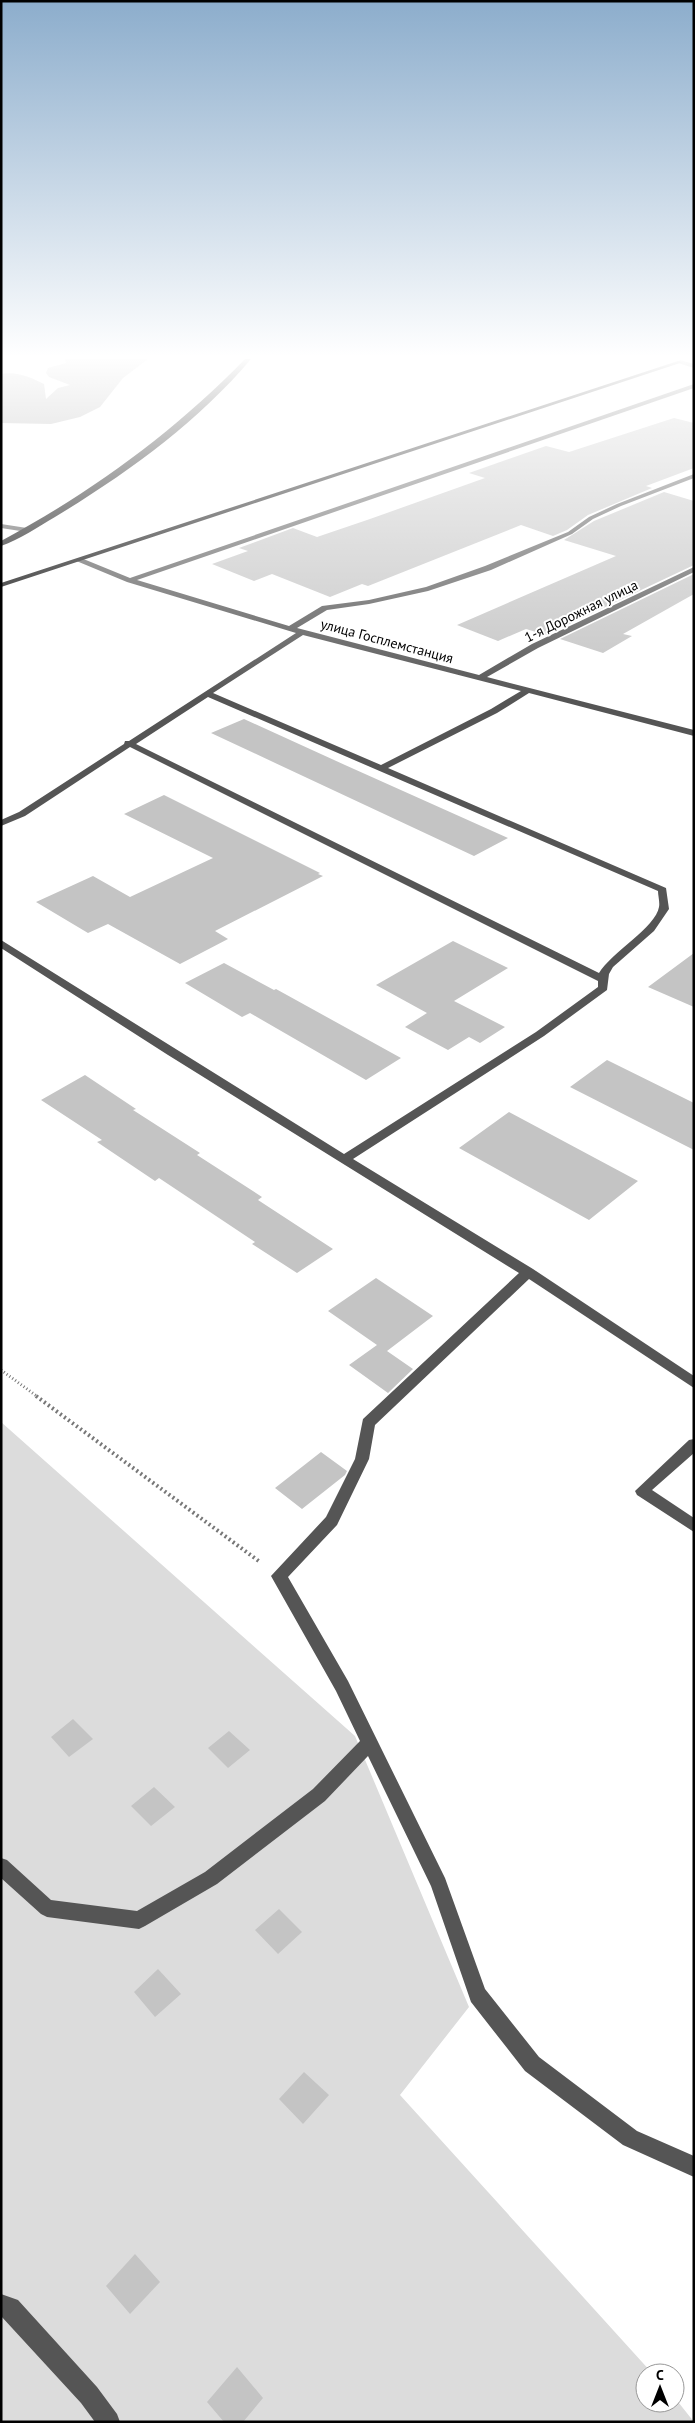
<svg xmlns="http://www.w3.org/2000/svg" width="695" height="2423" font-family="'PT Sans',sans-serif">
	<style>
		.green { fill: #dcdcdc }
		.water { fill: #a3a3a3 }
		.building { fill: #c4c4c4 }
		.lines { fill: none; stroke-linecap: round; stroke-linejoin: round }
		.path-far1 { stroke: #777; stroke-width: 3; stroke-dasharray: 1 2.5; stroke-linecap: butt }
		.path { stroke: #777; stroke-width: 4; stroke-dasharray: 2 3; stroke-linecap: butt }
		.minor { fill: #555; fill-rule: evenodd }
		.major { fill: #000; fill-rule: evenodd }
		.labels { text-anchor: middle; stroke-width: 4; stroke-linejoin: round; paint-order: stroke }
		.far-street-label { font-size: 14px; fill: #000; stroke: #fff }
	</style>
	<rect width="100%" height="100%" fill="#fff"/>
	<path class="green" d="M 1,1422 L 355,1736 L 469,2007 L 400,2095 L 652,2373 L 645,2373 L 645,2403 L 675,2403 L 675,2398 L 694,2422 L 1,2422 Z"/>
	<path class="water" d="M 65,359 L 148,359 L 123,378 L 100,407 L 80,417 L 51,424 L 1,423 L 1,374 C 17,371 30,377 44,384 L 46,399 L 58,388 L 70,385 L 49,377 L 46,373 L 48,368 L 66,363 Z"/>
	<path class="building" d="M 674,418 L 694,423 L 694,468 L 646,486 L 652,488 L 588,515 L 567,530 L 553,536 L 521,525 L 368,586 L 362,584 L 330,597 L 272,574 L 254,581 L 212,564 L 248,551 L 239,548 L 293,528 L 317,537 L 370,519 L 485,478 L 469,473 L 546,446 L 569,452 Z
		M 664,492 L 694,501 L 694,565 L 546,635 L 526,629 L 498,641 L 457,625 L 616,556 L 564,540 L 594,521 Z
		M 694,574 L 694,594 L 623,634 L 632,636 L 603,653 L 560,639 Z
		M 244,719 L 345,765 L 508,838 L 474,856 L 211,733 Z
		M 164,795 L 320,873 L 318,874 L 323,876 L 215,931 L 228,939 L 180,964 L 108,924 L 88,933 L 36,902 L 93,876 L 130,897 L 213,858 L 124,814 Z
		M 453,941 L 508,968 L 454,1001 L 505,1027 L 480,1043 L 469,1037 L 448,1050 L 405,1027 L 427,1013 L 376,985 Z
		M 694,953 L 694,1007 L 648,987 Z
		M 224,963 L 274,990 L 276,989 L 401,1058 L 366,1080 L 250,1013 L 242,1017 L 185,983 Z
		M 607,1060 L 694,1103 L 694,1150 L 570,1087 Z
		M 85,1075 L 136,1109 L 133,1110 L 200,1153 L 197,1155 L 262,1197 L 258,1200 L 333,1249 L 297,1273 L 252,1244 L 255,1242 L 159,1178 L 155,1181 L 97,1142 L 102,1140 L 41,1100 Z
		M 509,1112 L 638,1181 L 589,1220 L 459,1148 Z
		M 376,1278 L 433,1316 L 387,1351 L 413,1369 L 388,1393 L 349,1365 L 377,1345 L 328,1311 Z
		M 321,1452 L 347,1471 L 345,1475 L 302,1509 L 275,1488 Z
		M 73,1719 L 93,1739 L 69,1757 L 51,1737 Z
		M 229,1731 L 250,1750 L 228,1768 L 208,1748 Z
		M 154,1787 L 175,1807 L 151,1826 L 131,1806 Z
		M 279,1909 L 302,1932 L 278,1954 L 255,1930 Z
		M 158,1969 L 181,1994 L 155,2017 L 134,1992 Z
		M 304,2072 L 329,2095 L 303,2124 L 279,2099 Z
		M 135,2254 L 160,2282 L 130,2314 L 106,2286 Z
		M 237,2367 L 263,2398 L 243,2422 L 224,2422 L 207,2402 Z"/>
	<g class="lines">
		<path class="path-far1" d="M 1,1370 L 38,1397"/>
		<path class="path" d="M 36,1396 L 260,1562"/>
		<path class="minor" d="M 680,360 L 694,364 L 694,368 L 678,363 Z
			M 694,384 L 694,388 L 137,580 L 289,626 L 322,606 L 369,600 L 426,587 L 485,566 L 568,532 L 589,517 L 617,504 L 694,474 L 694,478 L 621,506 L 593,519 L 572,534 L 491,570 L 428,591 L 369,604 L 327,610 L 297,628 L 479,675 L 532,644 L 694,567 L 694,572 L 538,648 L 487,677 L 694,730 L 694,736 L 529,693 L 497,713 L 388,768 L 666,888 L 669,909 L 654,931 L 613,967 L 609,974 L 607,990 L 544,1036 L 353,1159 L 533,1269 L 694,1376 L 694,1388 L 529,1279 L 375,1425 L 369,1459 L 337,1525 L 288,1577 L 348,1681 L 445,1878 L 485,1989 L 539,2057 L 637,2131 L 694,2156 L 694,2177 L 623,2145 L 525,2071 L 471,2002 L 431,1886 L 368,1756 L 325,1801 L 217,1884 L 145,1926 L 139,1929 L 47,1917 L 41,1914 L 1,1878 L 1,1858 L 7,1860 L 51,1900 L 137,1911 L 205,1872 L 313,1789 L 360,1741 L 336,1691 L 271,1576 L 326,1517 L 355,1459 L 363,1419 L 519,1273 L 168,1055 L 1,948 L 1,940 L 344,1154 L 536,1032 L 598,987 L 598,981 L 130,747 L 25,816 L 1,826 L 1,820 L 19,812 L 124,744 L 125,741 L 129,741 L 296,633 L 127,582 L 74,560 L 81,558 L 130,578 ZM 303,635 L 521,691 L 491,709 L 381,765 L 213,693 ZM 208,697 L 658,891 C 658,896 660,902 659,907 C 656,927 611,953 599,973 L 136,744 Z
			M 1,524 L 27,528 L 30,530 L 27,532 L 1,528 Z
			M 694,1439 L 694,1453 L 652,1490 L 694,1518 L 694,1532 L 637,1495 L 635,1491 L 689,1440 Z
			M 1,2294 L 18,2300 L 97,2387 L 117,2414 L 120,2422 L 95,2422 L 81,2403 L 1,2316 Z"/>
		<path class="major" d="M 245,359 L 251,359 C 197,423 126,474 55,517 C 38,527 20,539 1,546 L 1,541 C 92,492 173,433 245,359 Z
			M 678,361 L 683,362 L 1,587 L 1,583 Z"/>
	</g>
	<linearGradient id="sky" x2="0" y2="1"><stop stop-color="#8cadcc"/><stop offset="0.51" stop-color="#fff"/><stop offset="1" stop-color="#fff" stop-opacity="0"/></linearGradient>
	<rect width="695" height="698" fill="url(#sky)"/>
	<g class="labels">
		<g class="far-street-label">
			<text transform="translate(581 611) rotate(-26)" y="5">1-я Дорожная улица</text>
			<text transform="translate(387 641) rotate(15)" y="5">улица Госплемстанция</text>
		</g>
	</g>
	<rect width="695" height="2423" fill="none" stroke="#000000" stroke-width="5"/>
	<g transform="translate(660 2388)"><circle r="24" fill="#ffffff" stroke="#999999"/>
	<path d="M0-4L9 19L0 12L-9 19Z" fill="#000000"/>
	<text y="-8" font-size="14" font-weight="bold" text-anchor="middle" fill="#000000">С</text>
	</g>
</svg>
